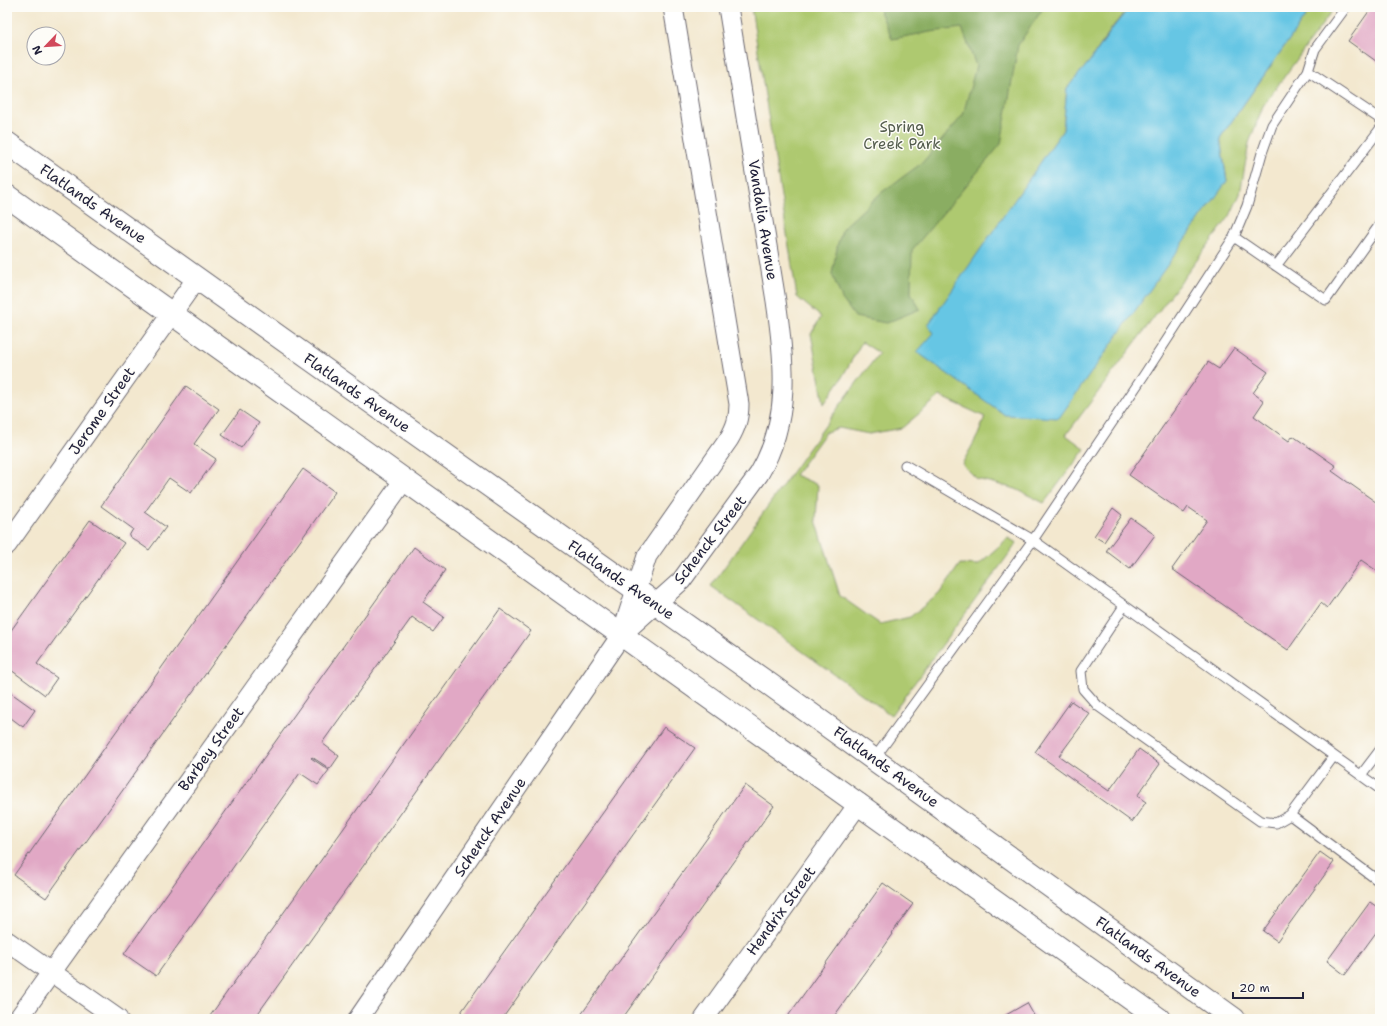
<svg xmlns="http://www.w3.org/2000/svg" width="1387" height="1026" font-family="'Shantell Sans',sans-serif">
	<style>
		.green { fill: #aec96f; stroke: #687655 }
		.forest { fill: #8aad62; stroke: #56684e }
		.water { fill: #66c6e4; stroke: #447490 }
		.building { fill: #e1a8c5 }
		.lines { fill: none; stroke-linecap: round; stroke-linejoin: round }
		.lane-casing { stroke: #6b676f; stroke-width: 11 }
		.street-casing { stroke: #6b676f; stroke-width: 21 }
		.secondary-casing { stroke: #6b676f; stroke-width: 24 }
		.lane { stroke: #fff; stroke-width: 9 }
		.street { stroke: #fff; stroke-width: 19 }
		.secondary { stroke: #fff; stroke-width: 22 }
		.labels { text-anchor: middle; stroke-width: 3; stroke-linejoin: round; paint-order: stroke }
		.park-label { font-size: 15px; fill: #535c4d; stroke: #fdfcf7 }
		.street-label { font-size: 15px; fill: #22223b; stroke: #fdfcf7 }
	</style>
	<rect width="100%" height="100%" fill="#fdfcf7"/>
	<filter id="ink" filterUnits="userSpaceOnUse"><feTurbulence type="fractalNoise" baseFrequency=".025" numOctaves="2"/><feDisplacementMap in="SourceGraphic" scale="8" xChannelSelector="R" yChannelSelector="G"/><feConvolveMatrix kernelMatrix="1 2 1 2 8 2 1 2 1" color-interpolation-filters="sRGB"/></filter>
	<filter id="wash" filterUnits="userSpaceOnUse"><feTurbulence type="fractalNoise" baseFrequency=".012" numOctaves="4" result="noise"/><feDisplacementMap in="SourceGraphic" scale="16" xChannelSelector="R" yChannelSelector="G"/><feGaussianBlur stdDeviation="0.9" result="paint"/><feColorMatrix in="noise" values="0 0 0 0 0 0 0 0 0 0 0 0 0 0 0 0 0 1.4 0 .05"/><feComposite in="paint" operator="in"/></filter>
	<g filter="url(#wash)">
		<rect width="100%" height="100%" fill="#f3e8cf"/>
		<path class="green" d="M 751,7 L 1130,7 L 1114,25 L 1090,61 L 1067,88 L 1063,130 L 929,325 L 1227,181 L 1220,138 L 1312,7 L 1335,7 L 1263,106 L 1249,143 L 1240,194 L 1230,216 L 1066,435 L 1085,449 L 1044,503 L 1016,489 L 977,479 L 962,464 L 978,435 L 985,417 L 940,396 L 902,428 L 869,434 L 839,428 L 826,432 L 795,475 L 818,485 L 816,520 L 840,596 L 880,624 L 910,617 L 939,594 L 960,564 L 978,565 L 1008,538 L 1017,543 L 891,715 L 711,586 L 832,416 L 879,353 L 862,342 L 841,379 L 824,404 L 811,334 L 821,317 L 797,297 Z"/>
		<path class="forest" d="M 878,7 L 1044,7 L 1018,45 L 1001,144 L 912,250 L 911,293 L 920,309 L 886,323 L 855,317 L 842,299 L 832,274 L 838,243 L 843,228 L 882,192 L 922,163 L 963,115 L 976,66 L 962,28 L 930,32 L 892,39 Z"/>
		<path class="water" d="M 1130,7 L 1312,7 L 1220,138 L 1227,181 L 1059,418 L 1005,415 L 917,352 L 934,333 L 928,325 L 1063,130 L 1067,88 L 1090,61 L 1115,25 Z"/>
		<g id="blocks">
			<path class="building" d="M 1372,7 L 1380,7 L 1380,64 L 1348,41 Z
				M 1234,348 L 1268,372 L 1253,393 L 1264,401 L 1254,416 L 1289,441 L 1293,436 L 1336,466 L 1332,471 L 1380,505 L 1380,573 L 1361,560 L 1327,608 L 1321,603 L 1288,650 L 1172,569 L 1207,520 L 1188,507 L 1184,513 L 1129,475 L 1208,362 L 1219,369 Z
				M 186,386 L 219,409 L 194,444 L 216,459 L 191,493 L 169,478 L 145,512 L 166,527 L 149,550 L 129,536 L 133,529 L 101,506 Z
				M 240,410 L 259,423 L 241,448 L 222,435 Z
				M 303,469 L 335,492 L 46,898 L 14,875 Z
				M 1113,508 L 1122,515 L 1104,542 L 1094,536 Z
				M 1131,518 L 1155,535 L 1130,569 L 1106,551 Z
				M 90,520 L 124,543 L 37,664 L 57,678 L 45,695 L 7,667 L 7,636 Z
				M 414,547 L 445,570 L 423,602 L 444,617 L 433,632 L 412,617 L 322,743 L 339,756 L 330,769 L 312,757 L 311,758 L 329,770 L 318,785 L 300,773 L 156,976 L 124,954 Z
				M 500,609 L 531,631 L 254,1019 L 215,1019 L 210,1016 Z
				M 7,690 L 35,710 L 23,727 L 7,715 Z
				M 1071,701 L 1090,714 L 1059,756 L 1109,791 L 1139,749 L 1160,764 L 1137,796 L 1146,802 L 1132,822 L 1035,752 Z
				M 664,727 L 695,748 L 625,846 L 502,1019 L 456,1019 Z
				M 745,785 L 774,806 L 734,862 L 622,1019 L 578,1019 Z
				M 1320,852 L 1334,862 L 1277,941 L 1263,931 Z
				M 883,883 L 913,904 L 892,933 L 893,934 L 884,947 L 832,1019 L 786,1019 Z
				M 1370,902 L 1380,909 L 1380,927 L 1345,975 L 1327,961 Z
				M 1027,1003 L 1036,1019 L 999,1019 Z"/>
		</g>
	</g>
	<g filter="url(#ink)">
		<use href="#blocks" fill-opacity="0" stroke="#6b676f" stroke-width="1"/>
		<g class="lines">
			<g class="lane-casing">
				<path id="lane" d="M 1308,71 L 1380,119
					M 1234,237 L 1326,300 L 1380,224
					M 1276,266 L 1380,129
					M 905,465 L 1033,540 L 1380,789
					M 1124,606 L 1081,671 L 1083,689 L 1098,706 L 1260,821 L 1276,823 L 1290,815 L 1334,756
					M 874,759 L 1033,540 L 1144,375 L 1234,237 L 1247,206 L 1262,153 L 1272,125 L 1308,71 L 1315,49 L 1346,7
					M 1361,775 L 1380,750
					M 1290,815 L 1380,882"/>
			</g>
			<g class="street-casing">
				<path id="street" d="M 7,545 L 197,278
					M 622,633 L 647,556 L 729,439 C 736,427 739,418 739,404 L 673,7
					M 7,941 L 118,1019
					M 18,1019 L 404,480
					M 358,1019 L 622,634 L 681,581 L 759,474 C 791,420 785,362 776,301 L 728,7
					M 704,1019 L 859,803"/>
			</g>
			<g class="secondary-casing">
				<path id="secondary" d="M 7,143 L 320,366 L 772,686 L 1234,1019
					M 7,196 L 1159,1019"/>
			</g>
			<use href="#lane" class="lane"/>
			<use href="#street" class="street"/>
			<use href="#secondary" class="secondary"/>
		</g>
	</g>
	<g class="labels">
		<g class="park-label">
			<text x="902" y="132">Spring<tspan x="902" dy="17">Creek Park</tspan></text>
		</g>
		<g class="street-label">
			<text transform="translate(93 204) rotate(35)" y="5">Flatlands Avenue</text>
			<text transform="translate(763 220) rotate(81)" y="5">Vandalia Avenue</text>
			<text transform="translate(357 393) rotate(35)" y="5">Flatlands Avenue</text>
			<text transform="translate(102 411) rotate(-55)" y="5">Jerome Street</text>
			<text transform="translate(710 540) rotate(-52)" y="5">Schenck Street</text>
			<text transform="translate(621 580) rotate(35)" y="5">Flatlands Avenue</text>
			<text transform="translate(211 749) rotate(-54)" y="5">Barbey Street</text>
			<text transform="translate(886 767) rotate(36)" y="5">Flatlands Avenue</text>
			<text transform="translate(490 827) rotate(-56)" y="5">Schenck Avenue</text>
			<text transform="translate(781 911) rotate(-54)" y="5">Hendrix Street</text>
			<text transform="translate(1148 957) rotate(36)" y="5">Flatlands Avenue</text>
		</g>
	</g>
	<rect width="1387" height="1026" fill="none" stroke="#fdfcf7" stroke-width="24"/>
	<g transform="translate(46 46) rotate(245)"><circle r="19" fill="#fdfcf7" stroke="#a5a5ac"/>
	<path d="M0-3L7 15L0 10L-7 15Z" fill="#d1495b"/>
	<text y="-6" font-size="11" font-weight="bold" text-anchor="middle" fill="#22223b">N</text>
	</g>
	<path d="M1233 992v6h70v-6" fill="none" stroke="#22223b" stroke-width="2"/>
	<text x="1239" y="992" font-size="12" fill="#22223b" stroke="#fdfcf7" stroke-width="3" paint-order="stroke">20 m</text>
</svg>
